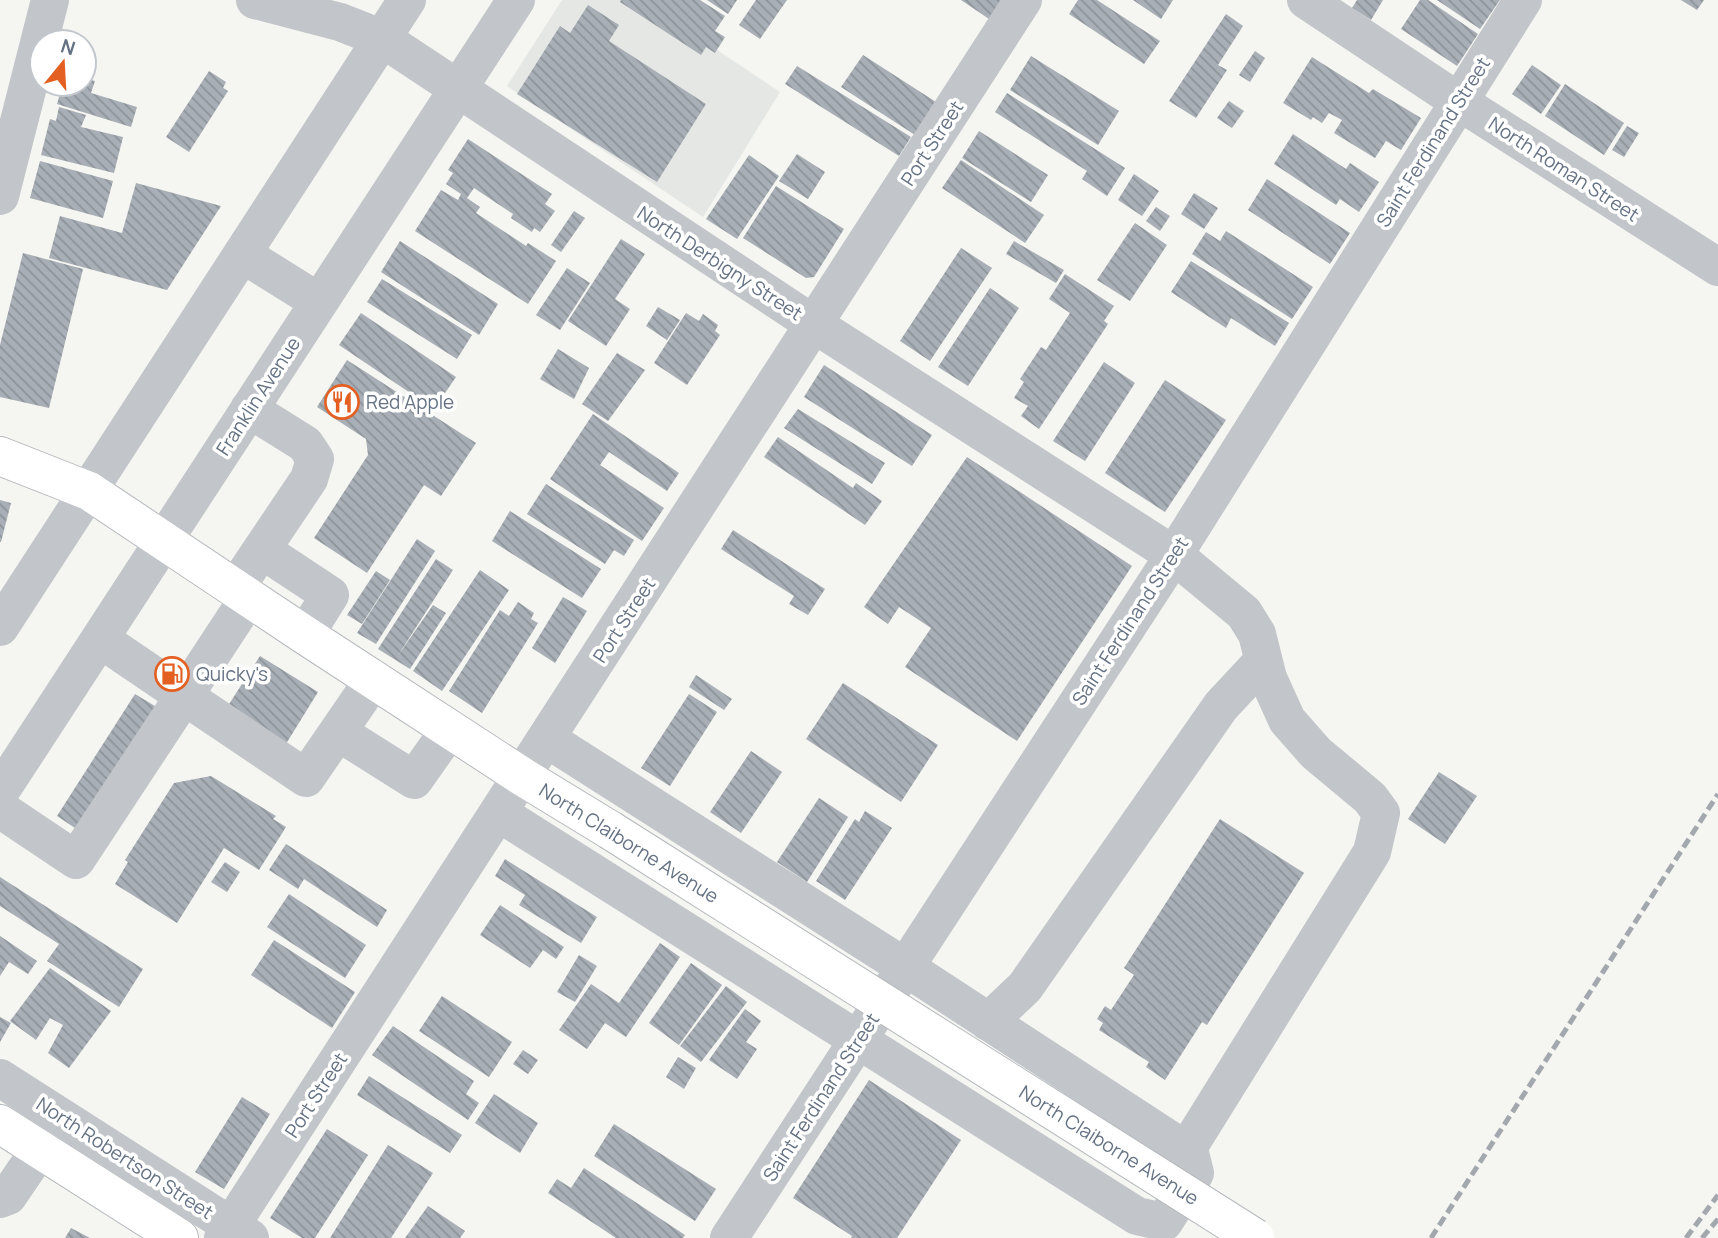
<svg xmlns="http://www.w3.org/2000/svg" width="1718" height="1238" font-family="Manrope,sans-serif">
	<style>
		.built { fill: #e5e7e5 }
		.building { fill: url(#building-back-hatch) }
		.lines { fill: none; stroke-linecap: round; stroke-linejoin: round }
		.major-casing { stroke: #b5b9bd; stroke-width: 40 }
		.minor { stroke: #c2c5c9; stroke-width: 38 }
		.major { stroke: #fff; stroke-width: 38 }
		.rail { stroke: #a3a8ae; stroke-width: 5; stroke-dasharray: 10 5; stroke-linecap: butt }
		.major-bridge-casing { stroke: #b5b9bd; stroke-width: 40; stroke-linecap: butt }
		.major-bridge { stroke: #fff; stroke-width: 38 }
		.labels { text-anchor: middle; stroke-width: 7; stroke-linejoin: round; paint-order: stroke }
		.street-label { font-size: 19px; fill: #647283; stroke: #fff }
		.poi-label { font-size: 19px; fill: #647283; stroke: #fff; text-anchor: start }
	</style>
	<defs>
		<pattern id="building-back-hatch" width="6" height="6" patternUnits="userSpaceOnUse" patternTransform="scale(1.75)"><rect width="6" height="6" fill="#a8afb6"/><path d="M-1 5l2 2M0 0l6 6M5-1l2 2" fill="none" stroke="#8c9399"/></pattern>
	</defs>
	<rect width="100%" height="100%" fill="#f5f5f1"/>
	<path class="built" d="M 562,0 L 642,0 L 780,92 L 703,217 L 507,86 Z"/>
	<path class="building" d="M 621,0 L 700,0 L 725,16 L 715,31 L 725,37 L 715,53 L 706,47 L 701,55 L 620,2 Z
		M 707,0 L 737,0 L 728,14 Z
		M 756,0 L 787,0 L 760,39 L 739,25 Z
		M 961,0 L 1002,0 L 989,19 Z
		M 1078,0 L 1097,0 L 1160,41 L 1144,64 L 1069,14 Z
		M 1133,0 L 1173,0 L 1161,19 Z
		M 1357,0 L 1383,0 L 1371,20 L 1352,8 Z
		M 1420,0 L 1428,0 L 1478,34 L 1457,66 L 1401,29 Z
		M 1437,0 L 1500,0 L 1480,29 Z
		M 1681,0 L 1704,0 L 1697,10 Z
		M 588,5 L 619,25 L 609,41 L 706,104 L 657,182 L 517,94 L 560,26 L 570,33 Z
		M 1226,14 L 1243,26 L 1218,65 L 1227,70 L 1196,118 L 1169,101 Z
		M 1255,51 L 1265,58 L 1250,82 L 1239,75 Z
		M 863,55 L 936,102 L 915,135 L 841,87 Z
		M 1031,56 L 1119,111 L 1098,145 L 1010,90 Z
		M 1312,57 L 1369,93 L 1373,89 L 1421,118 L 1401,150 L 1386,141 L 1375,158 L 1334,133 L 1342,120 L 1329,113 L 1322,123 L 1313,117 L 1311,120 L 1283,103 Z
		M 1532,65 L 1561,85 L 1541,114 L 1512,94 Z
		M 797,66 L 911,137 L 899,156 L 785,84 Z
		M 209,71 L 226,82 L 223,88 L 228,91 L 189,152 L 166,137 Z
		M 84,78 L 95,81 L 91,93 L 137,107 L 131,127 L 57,104 L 63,84 L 84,84 Z
		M 1565,84 L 1624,123 L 1604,155 L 1545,116 Z
		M 1007,93 L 1125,168 L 1107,196 L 1082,179 L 1087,171 L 995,112 Z
		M 1229,101 L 1244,111 L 1232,128 L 1217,118 Z
		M 59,107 L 86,115 L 81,127 L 123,137 L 114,173 L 41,155 L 50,119 L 56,121 Z
		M 1627,126 L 1639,133 L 1624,157 L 1612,150 Z
		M 979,131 L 1048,175 L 1031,202 L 962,158 Z
		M 1293,134 L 1346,169 L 1350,163 L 1379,182 L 1359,212 L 1340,199 L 1336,205 L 1274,164 Z
		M 468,139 L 552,194 L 545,204 L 555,211 L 540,232 L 534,228 L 532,232 L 511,218 L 513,214 L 474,188 L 467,198 L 480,207 L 476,213 L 526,246 L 528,243 L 556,261 L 528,304 L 415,231 L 441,190 L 458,200 L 461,194 L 446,184 L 453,173 L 448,170 Z
		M 797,154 L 825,172 L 808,199 L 779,181 Z
		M 749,155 L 779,176 L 737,239 L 706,219 Z
		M 961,160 L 1044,215 L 1025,243 L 942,188 Z
		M 40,161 L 113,181 L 103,218 L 30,198 Z
		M 1134,174 L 1159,191 L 1142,216 L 1118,200 Z
		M 1267,179 L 1350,233 L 1330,264 L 1248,210 Z
		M 136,183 L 221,206 L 167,290 L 49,258 L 60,216 L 122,233 Z
		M 776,186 L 844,229 L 814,277 L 806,278 L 743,238 Z
		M 1194,193 L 1218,208 L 1204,229 L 1181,214 Z
		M 1156,207 L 1170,216 L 1160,231 L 1146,221 Z
		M 574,211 L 585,218 L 561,252 L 551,245 Z
		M 1135,223 L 1167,245 L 1130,301 L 1097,280 Z
		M 1226,231 L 1313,287 L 1292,319 L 1192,254 L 1206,232 L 1220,241 Z
		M 621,239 L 645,254 L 615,299 L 630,309 L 606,346 L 568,321 Z
		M 400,241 L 498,304 L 479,335 L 381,272 Z
		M 1014,241 L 1064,270 L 1056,283 L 1006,254 Z
		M 961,248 L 992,268 L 930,361 L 900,341 Z
		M 23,253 L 83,269 L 49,408 L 0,397 L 0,345 Z
		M 1191,261 L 1289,323 L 1275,346 L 1231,318 L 1226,328 L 1171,292 Z
		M 567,268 L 590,283 L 560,330 L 536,315 Z
		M 1065,274 L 1114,306 L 1104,321 L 1108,324 L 1039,429 L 1021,416 L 1028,406 L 1014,398 L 1024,382 L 1020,379 L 1041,347 L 1046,350 L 1070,313 L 1049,299 Z
		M 382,279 L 472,335 L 457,359 L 367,302 Z
		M 990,288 L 1019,308 L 968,386 L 938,367 Z
		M 658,307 L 680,320 L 667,340 L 646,326 Z
		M 361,313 L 456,377 L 434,409 L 339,345 Z
		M 686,313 L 699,321 L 703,314 L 718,325 L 715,331 L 720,335 L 687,385 L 654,363 Z
		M 558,349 L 589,368 L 574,399 L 540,379 Z
		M 617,353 L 645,370 L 608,421 L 582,404 Z
		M 347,360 L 476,443 L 441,496 L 424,485 L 367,573 L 314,538 L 368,455 L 366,439 L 317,407 Z
		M 1104,362 L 1135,383 L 1085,461 L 1053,441 Z
		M 824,365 L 932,435 L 912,466 L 804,397 Z
		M 1165,380 L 1226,420 L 1165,512 L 1105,473 Z
		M 798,409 L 885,463 L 872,484 L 784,428 Z
		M 593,414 L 679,473 L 667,491 L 609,452 L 600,465 L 664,508 L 642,541 L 550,479 Z
		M 778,437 L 853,488 L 856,483 L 882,501 L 865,525 L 764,457 Z
		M 967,457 L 1132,566 L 1017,741 L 905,667 L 931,628 L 899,607 L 888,624 L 864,607 Z
		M 546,484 L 634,540 L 624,556 L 614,550 L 605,564 L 527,514 Z
		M 0,500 L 11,503 L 1,542 L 0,542 Z
		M 510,511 L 601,569 L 582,598 L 492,541 Z
		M 733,530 L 825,589 L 808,615 L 789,604 L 794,596 L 721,549 Z
		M 417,539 L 435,551 L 376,644 L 357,633 Z
		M 436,559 L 453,570 L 397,657 L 433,605 L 446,613 L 410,669 L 378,649 Z
		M 480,570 L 509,590 L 442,691 L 413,671 Z
		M 376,571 L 390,580 L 362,624 L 347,615 Z
		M 563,597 L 587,611 L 555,663 L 532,648 Z
		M 518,602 L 534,613 L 531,619 L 538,623 L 482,713 L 449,691 L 500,610 L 509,616 Z
		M 260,656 L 318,692 L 281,752 L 222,715 Z
		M 696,675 L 732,699 L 724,710 L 689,687 Z
		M 843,683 L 938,745 L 901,802 L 806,739 Z
		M 135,694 L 163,711 L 84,834 L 57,816 Z
		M 689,694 L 717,712 L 670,786 L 641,768 Z
		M 751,751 L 782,772 L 741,833 L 710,812 Z
		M 1439,772 L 1477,796 L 1445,844 L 1408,819 Z
		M 211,776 L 276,816 L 273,819 L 286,827 L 259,870 L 224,848 L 177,923 L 115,884 L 128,862 L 125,860 L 174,783 Z
		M 819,798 L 848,817 L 807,882 L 777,862 Z
		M 865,811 L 892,828 L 845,900 L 816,881 L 855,819 L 859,822 Z
		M 1220,819 L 1304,873 L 1207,1025 L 1202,1022 L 1165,1080 L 1146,1067 L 1149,1062 L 1099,1030 L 1103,1023 L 1097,1019 L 1105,1006 L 1111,1010 L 1134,975 L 1124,968 Z
		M 286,844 L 387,910 L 377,927 L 304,879 L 298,889 L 269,870 Z
		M 505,859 L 597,917 L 581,943 L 519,905 L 525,895 L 495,876 Z
		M 225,862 L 240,872 L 227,892 L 211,882 Z
		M 0,877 L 143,969 L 119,1007 L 47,961 L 59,944 L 0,906 Z
		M 289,894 L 366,945 L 345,978 L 267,927 Z
		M 500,905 L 564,947 L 556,959 L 543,950 L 530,968 L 480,935 Z
		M 0,936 L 37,961 L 28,974 L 9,962 L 0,976 Z
		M 274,940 L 355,992 L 332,1028 L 251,975 Z
		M 660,943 L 680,957 L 626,1037 L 605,1023 L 587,1049 L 559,1030 L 591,984 L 619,1003 Z
		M 579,955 L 597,966 L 575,1002 L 557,992 Z
		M 691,963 L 722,985 L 679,1045 L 649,1023 Z
		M 50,968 L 111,1011 L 69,1068 L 48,1053 L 63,1025 L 50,1018 L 36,1040 L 10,1021 Z
		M 726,986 L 747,1002 L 701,1062 L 680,1046 Z
		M 442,996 L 512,1042 L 489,1077 L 419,1031 Z
		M 745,1009 L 761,1021 L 746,1042 L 757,1049 L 737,1079 L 709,1060 Z
		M 0,1017 L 11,1023 L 0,1042 Z
		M 393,1026 L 474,1081 L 466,1094 L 479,1103 L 468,1120 L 372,1055 Z
		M 523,1050 L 538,1060 L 528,1074 L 513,1064 Z
		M 678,1057 L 696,1068 L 684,1089 L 666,1077 Z
		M 369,1076 L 462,1135 L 450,1153 L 357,1095 Z
		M 869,1080 L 961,1140 L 897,1238 L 851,1238 L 852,1236 L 793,1198 Z
		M 494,1094 L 538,1123 L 520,1153 L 475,1123 Z
		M 242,1097 L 270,1114 L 224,1189 L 195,1172 Z
		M 614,1124 L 716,1189 L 695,1221 L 594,1156 Z
		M 327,1129 L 368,1155 L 315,1238 L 302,1238 L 270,1218 Z
		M 388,1145 L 433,1173 L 391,1238 L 330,1238 Z
		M 584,1168 L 685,1235 L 683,1238 L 616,1238 L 548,1193 L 557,1179 L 571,1188 Z
		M 428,1206 L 465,1231 L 460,1238 L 405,1238 Z
		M 71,1228 L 90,1238 L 65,1238 Z"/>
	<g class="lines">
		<g class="major-casing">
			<path id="major" d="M 0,456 L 89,491 L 305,635 L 523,777 L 610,830
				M 0,1124 L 179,1238"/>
		</g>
		<path class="minor" d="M 255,0 L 340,22 L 383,39 L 815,325 L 1174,555 L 1244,613 L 1257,634 L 1268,678 L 1287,720 L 1316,753 L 1370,798 L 1381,813 L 1372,852 L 1186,1151
			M 1306,0 L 1458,101 L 1718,267
			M 0,196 L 50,0
			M 242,254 L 319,302
			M 262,550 L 330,595 L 305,635
			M 235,589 L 309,479 L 315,459 L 305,444 L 249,409
			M 0,627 L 407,0
			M 100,639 L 184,696 L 249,597
			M 338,732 L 414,780 L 450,729
			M 0,792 L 516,0
			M 0,809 L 76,860 L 184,696 L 306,778 L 374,679
			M 499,813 L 1137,1216 L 1164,1222 L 1195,1173 L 1190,1153 L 905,967 L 547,739
			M 988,1022 L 1025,987 L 1221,706 L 1263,661
			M 0,1078 L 250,1238
			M 0,1199 L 8,1196 L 40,1149
			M 223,1238 L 1023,0
			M 729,1238 L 1174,555 L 1523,0"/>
		<use href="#major" class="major"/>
		<path class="rail" d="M 1431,1238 L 1718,794
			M 1686,1238 L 1718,1195
			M 1702,1238 L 1718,1219"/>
		<g class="major-bridge-casing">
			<path id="major-bridge" d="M 610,830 L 1255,1238"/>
		</g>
		<use href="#major-bridge" class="major-bridge"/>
	</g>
	<defs>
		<g id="restaurant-ring" transform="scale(1.75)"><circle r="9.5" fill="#fff" stroke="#e46022" stroke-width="1.5"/><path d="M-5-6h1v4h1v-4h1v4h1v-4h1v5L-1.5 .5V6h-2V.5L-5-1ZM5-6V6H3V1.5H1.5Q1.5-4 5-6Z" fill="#e46022"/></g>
		<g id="fuel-ring" transform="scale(1.75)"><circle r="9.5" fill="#fff" stroke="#e46022" stroke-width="1.5"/><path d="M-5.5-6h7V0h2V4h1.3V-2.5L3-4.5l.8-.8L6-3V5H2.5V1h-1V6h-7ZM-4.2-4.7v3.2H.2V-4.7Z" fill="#e46022"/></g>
	</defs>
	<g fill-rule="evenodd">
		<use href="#restaurant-ring" x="342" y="402"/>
		<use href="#fuel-ring" x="172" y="674"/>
	</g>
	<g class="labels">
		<g class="street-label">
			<text transform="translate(1433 142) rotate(-58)" y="7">Saint Ferdinand Street</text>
			<text transform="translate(932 143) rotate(-57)" y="7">Port Street</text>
			<text transform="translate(1564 169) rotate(33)" y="7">North Roman Street</text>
			<text transform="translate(720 263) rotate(33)" y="7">North Derbigny Street</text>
			<text transform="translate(258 396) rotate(-57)" y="7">Franklin Avenue</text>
			<text transform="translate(624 620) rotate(-57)" y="7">Port Street</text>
			<text transform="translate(1130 621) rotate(-57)" y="7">Saint Ferdinand Street</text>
			<text transform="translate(629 843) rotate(32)" y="7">North Claiborne Avenue</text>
			<text transform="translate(316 1095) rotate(-57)" y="7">Port Street</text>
			<text transform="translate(821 1097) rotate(-57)" y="7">Saint Ferdinand Street</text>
			<text transform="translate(1109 1145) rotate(32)" y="7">North Claiborne Avenue</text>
			<text transform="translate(125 1158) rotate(33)" y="7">North Robertson Street</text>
		</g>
		<g class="poi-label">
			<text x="366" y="409">Red Apple</text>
			<text x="196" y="681">Quicky's</text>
		</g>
	</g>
	<g transform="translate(63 63) rotate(18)"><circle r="33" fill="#ffffff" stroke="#c1c7cd" stroke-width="2"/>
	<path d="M0-5L12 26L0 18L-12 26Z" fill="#e46022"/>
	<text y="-10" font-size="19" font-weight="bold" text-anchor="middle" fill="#647283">N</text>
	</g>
</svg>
